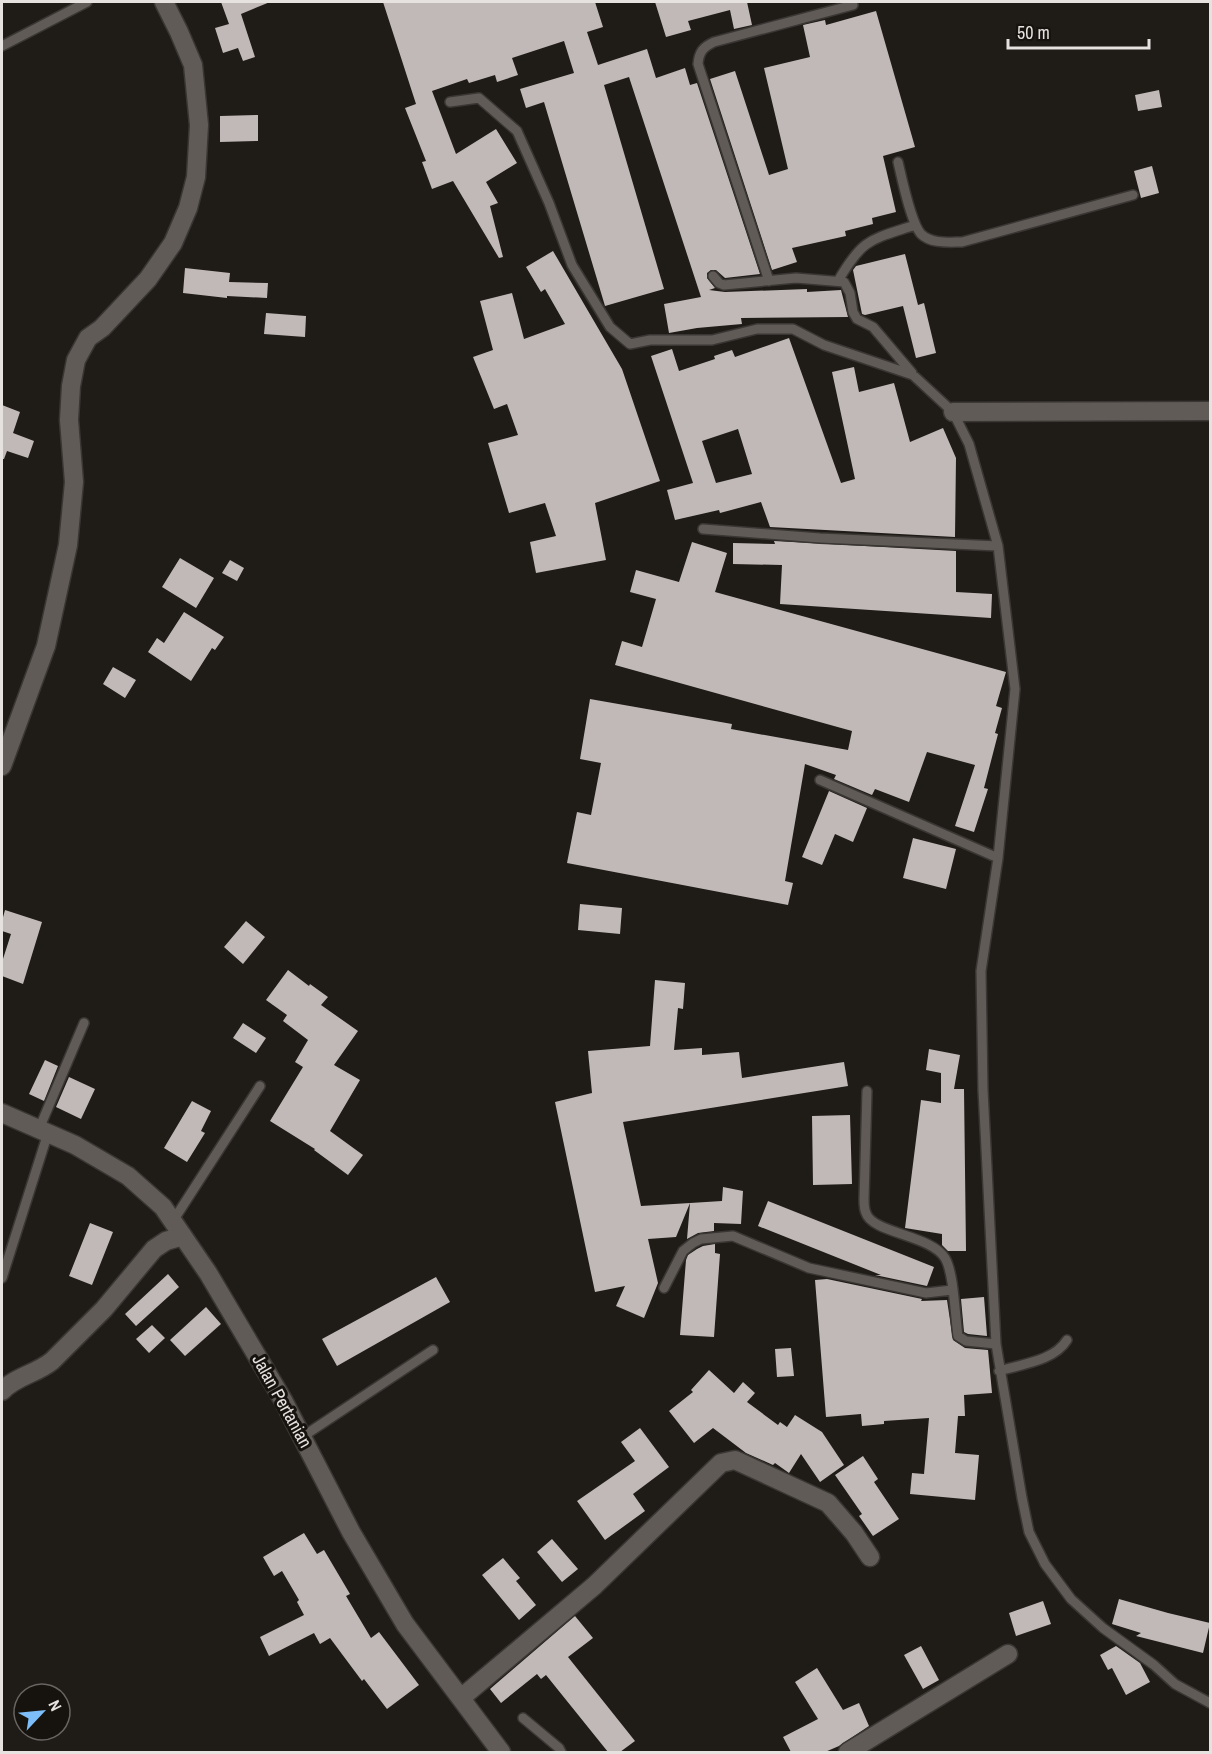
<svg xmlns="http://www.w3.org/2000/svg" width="1212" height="1754" font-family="'Archivo Narrow',sans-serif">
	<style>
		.building { fill: #c1b9b8; fill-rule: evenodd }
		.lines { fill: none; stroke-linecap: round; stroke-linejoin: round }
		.lane-casing { stroke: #393634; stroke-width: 12 }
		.street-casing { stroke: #393634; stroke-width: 21 }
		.lane { stroke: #605b56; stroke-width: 9 }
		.street { stroke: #605b56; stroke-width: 18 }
		.labels { text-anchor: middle; stroke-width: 6; stroke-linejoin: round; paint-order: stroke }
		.street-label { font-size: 18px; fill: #e5e2e0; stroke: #16120e }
	</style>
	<rect width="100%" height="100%" fill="#1f1b17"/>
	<path class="building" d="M 221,2 L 270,2 L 241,14 L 255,57 L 243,61 L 238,48 L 223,53 L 215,28 L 229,24 Z
		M 383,2 L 595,2 L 603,27 L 587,32 L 598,65 L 647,49 L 656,78 L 685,68 L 690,85 L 697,83 L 760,274 L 725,278 L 716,270 L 711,270 L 707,273 L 707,278 L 715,288 L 709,290 L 725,292 L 807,289 L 807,292 L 841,290 L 848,317 L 741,318 L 742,324 L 697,328 L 669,333 L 664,304 L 701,297 L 629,77 L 604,85 L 664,289 L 605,306 L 544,102 L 526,108 L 520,89 L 574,73 L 564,41 L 512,58 L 518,75 L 497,82 L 495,75 L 469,83 L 467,79 L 432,91 L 456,154 L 496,129 L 517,163 L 486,182 L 498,203 L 490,206 L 503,257 L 499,258 L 453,181 L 432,189 L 422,162 L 426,161 L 405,108 L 416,104 Z
		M 655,2 L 747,2 L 752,25 L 734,29 L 730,10 L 688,21 L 691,30 L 666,37 Z
		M 876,11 L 915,147 L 883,156 L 896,212 L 872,218 L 873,224 L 845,231 L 846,236 L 792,248 L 797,262 L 772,270 L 710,79 L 735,71 L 769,175 L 788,169 L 764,68 L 810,57 L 803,25 L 825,20 L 826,25 Z
		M 1159,90 L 1162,107 L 1138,111 L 1135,95 Z
		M 258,115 L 258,141 L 220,142 L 220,116 Z
		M 1152,166 L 1159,193 L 1141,198 L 1134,171 Z
		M 553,251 L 622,369 L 660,481 L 595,503 L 606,560 L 536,573 L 530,542 L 556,536 L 545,503 L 509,513 L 488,443 L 518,435 L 507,404 L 494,409 L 473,357 L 493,350 L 480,301 L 512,293 L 524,339 L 565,324 L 545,289 L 541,292 L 526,267 Z
		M 905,254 L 918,305 L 924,303 L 936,353 L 916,358 L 903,306 L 865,315 L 862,314 L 853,270 L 856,266 Z
		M 185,268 L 230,273 L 229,282 L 268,283 L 267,298 L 227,296 L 227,298 L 183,293 Z
		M 266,313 L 306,316 L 305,337 L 264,334 Z
		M 789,338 L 841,483 L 855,479 L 832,372 L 854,367 L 859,392 L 894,383 L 910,442 L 943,428 L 956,458 L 955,537 L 770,527 L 761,502 L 720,513 L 719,510 L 675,520 L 667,490 L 693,483 L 651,356 L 672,349 L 679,371 L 715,359 L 714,356 L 732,350 L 735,357 ZM 738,429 L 752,474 L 716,483 L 702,441 Z
		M 2,405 L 20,412 L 13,433 L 34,441 L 28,458 L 7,451 L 4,459 L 2,459 Z
		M 774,541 L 956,551 L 956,592 L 992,594 L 991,618 L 780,604 L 782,565 L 733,564 L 733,543 L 775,544 Z
		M 692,542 L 727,553 L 715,592 L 1006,672 L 996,706 L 1002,708 L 995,733 L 998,734 L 984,788 L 988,789 L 974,832 L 955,826 L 975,765 L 927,752 L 909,802 L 875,789 L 872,795 L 834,779 L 836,775 L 805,764 L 785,881 L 793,883 L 788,905 L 567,863 L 577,812 L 591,815 L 601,763 L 580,759 L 590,699 L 732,724 L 731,729 L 848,750 L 852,731 L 615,665 L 622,641 L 642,647 L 656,599 L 630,592 L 636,570 L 679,582 Z
		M 180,558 L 214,578 L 196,608 L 162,587 Z
		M 230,560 L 244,568 L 237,581 L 222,573 Z
		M 184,612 L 224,637 L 215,650 L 212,648 L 191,681 L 148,652 L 157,638 L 164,643 Z
		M 113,667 L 136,680 L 125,698 L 103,684 Z
		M 829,791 L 867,808 L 853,842 L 835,834 L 822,865 L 802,857 Z
		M 913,838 L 956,849 L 946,889 L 903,878 Z
		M 580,904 L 622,908 L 620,934 L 578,930 Z
		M 5,910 L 42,922 L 23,984 L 2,976 L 2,962 L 11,934 L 2,931 L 2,921 Z
		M 246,921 L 265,937 L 243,964 L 224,947 Z
		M 288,970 L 309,986 L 310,984 L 328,997 L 321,1005 L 358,1031 L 334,1065 L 360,1080 L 330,1131 L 363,1155 L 348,1175 L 314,1150 L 315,1149 L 270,1121 L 303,1067 L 295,1062 L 308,1040 L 283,1021 L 287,1015 L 266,1000 Z
		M 655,980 L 685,983 L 683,1009 L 678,1008 L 674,1050 L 702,1048 L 702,1055 L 739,1052 L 742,1078 L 844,1062 L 848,1086 L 623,1122 L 641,1206 L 690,1203 L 676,1237 L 648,1239 L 658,1283 L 644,1318 L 616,1306 L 625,1286 L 595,1292 L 555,1102 L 592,1093 L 588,1051 L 650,1046 Z
		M 243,1023 L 266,1038 L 256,1053 L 233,1038 Z
		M 929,1049 L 960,1055 L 954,1089 L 964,1089 L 966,1251 L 948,1251 L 942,1245 L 942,1234 L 905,1228 L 921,1100 L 941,1103 L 941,1073 L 926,1070 Z
		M 45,1060 L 58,1066 L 44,1101 L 29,1094 Z
		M 69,1077 L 95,1089 L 81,1119 L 56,1107 Z
		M 192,1101 L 211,1111 L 201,1131 L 205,1133 L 187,1162 L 164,1148 Z
		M 850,1115 L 852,1184 L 813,1185 L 812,1116 Z
		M 723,1187 L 743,1191 L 741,1224 L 714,1223 L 714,1231 L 698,1233 L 687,1239 L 690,1203 L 722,1201 Z
		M 768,1201 L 934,1267 L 927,1286 L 875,1275 L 881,1275 L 758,1226 Z
		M 90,1223 L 113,1232 L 92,1285 L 69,1276 Z
		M 715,1244 L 715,1253 L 720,1254 L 714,1337 L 680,1335 L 686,1260 L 688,1255 L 697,1249 L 703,1246 Z
		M 168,1274 L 179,1287 L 136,1326 L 125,1314 Z
		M 436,1277 L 450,1302 L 337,1366 L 322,1339 Z
		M 827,1279 L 922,1299 L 921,1301 L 947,1300 L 953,1340 L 965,1348 L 988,1350 L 992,1393 L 964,1395 L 965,1416 L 958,1416 L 955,1453 L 979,1455 L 975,1500 L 910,1494 L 912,1473 L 924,1474 L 929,1418 L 884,1421 L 884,1424 L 862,1426 L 861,1414 L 826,1417 L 815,1280 Z
		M 984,1297 L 987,1336 L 968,1334 L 964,1332 L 961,1299 Z
		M 206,1307 L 221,1324 L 185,1356 L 170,1340 Z
		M 152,1325 L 165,1338 L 149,1353 L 136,1339 Z
		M 791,1348 L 794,1376 L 777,1377 L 775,1349 Z
		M 709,1370 L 734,1393 L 743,1382 L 755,1393 L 747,1402 L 778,1425 L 780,1422 L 787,1427 L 795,1415 L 822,1432 L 844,1465 L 820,1482 L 801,1454 L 789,1473 L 775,1463 L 773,1465 L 746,1453 L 713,1428 L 694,1443 L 669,1411 L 693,1392 L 691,1390 Z
		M 640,1428 L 669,1467 L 633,1494 L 645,1511 L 605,1540 L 577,1501 L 635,1461 L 621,1442 Z
		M 863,1456 L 878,1479 L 874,1482 L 899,1519 L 873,1536 L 859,1516 L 862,1514 L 835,1475 Z
		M 304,1533 L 317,1554 L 324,1550 L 350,1594 L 346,1596 L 371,1638 L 379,1632 L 419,1685 L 387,1709 L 364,1679 L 362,1681 L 330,1638 L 320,1644 L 314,1633 L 269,1656 L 260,1637 L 304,1615 L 297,1602 L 299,1600 L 282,1571 L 274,1576 L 263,1557 Z
		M 552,1539 L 578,1569 L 562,1582 L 537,1552 Z
		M 503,1558 L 520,1578 L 516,1581 L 536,1605 L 519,1620 L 482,1575 Z
		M 1119,1599 L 1168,1613 L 1210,1623 L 1203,1653 L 1136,1636 L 1141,1633 L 1112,1624 Z
		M 1043,1601 L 1051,1624 L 1016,1636 L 1009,1613 Z
		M 575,1616 L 593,1638 L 568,1657 L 635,1741 L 620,1752 L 608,1752 L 546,1675 L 541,1679 L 537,1674 L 501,1703 L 490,1689 Z
		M 921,1646 L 939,1680 L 923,1689 L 904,1655 Z
		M 1116,1646 L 1140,1663 L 1150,1682 L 1126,1695 L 1112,1668 L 1108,1670 L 1100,1655 Z
		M 817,1668 L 843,1710 L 859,1703 L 869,1726 L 839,1746 L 825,1752 L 791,1752 L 783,1737 L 818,1719 L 795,1682 Z"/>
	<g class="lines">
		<g class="lane-casing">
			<path id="lane" d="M 2,46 L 87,2
				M 450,102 L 479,98 L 517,131 L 549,203 L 572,265 L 610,327 L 630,344 L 650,340 L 712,340 L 757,329 L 793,329 L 824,345 L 913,375 L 953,412 L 969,444 L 998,546 L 1015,689 L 998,858 L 981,971 L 983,1090 L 996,1344 L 1022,1498 L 1029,1532 L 1045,1564 L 1071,1599 L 1103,1628 L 1154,1665 L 1175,1684 L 1210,1703
				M 898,162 C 902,179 911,223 921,234 C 931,244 949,242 962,242 L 1133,195
				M 713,276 L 719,283 L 724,285 L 796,278 L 844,282 L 850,293 L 853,312 L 857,319 L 873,327 L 912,373
				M 769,281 L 698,64 C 699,52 703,47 714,42 L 853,5
				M 838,281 C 863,238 870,240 915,225
				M 703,529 L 820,538 L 998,546
				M 820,780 L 998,858
				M 867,1091 L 864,1199 C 864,1203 864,1209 866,1213 C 872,1233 931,1235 945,1258 C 954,1273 955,1316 958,1336 L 966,1341 L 996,1344
				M 39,1129 L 84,1023
				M 173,1221 L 260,1086
				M 2,1278 L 48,1133
				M 664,1288 L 683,1251 L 693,1243 L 701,1239 L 733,1236 L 809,1268 L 926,1293 L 952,1290
				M 999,1371 C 1022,1364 1054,1361 1067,1340
				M 302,1437 L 433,1350
				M 523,1718 L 559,1748 L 561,1752"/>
		</g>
		<g class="street-casing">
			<path id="street" d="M 953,412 L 1210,411
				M 2,766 L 46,646 L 68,545 L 74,482 L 69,420 L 71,386 L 76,360 L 88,338 L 102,328 L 148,279 L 173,243 L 188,208 L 196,177 L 199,125 L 193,65 L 179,32 L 164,2
				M 2,1113 L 75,1145 L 128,1176 L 163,1207 L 208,1273 L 283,1400 L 351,1532 L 405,1624 L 501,1752
				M 2,1391 C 16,1376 36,1374 52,1361 L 104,1309 L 154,1249 L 166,1241 L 183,1236
				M 461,1698 L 594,1586 L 721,1463 L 735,1460 L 828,1503 L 854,1533 L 870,1557
				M 848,1752 L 1008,1654"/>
		</g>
		<use href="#lane" class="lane"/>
		<use href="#street" class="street"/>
	</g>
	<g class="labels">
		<g class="street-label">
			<text transform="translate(282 1401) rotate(61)" y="6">Jalan Pertanian</text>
		</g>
	</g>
	<rect width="1212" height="1754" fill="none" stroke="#e5e2e0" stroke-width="6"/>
	<g transform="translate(42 1712) rotate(64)"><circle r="28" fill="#16120e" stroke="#696562" stroke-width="1.5"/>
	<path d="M0-4.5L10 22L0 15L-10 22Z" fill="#7dbef9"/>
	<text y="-9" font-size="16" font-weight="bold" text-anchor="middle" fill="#e5e2e0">N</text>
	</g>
	<path d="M1008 39v9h141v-9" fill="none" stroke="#e5e2e0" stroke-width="3"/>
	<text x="1017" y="39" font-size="18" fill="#e5e2e0" stroke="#16120e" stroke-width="4.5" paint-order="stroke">50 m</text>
</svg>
